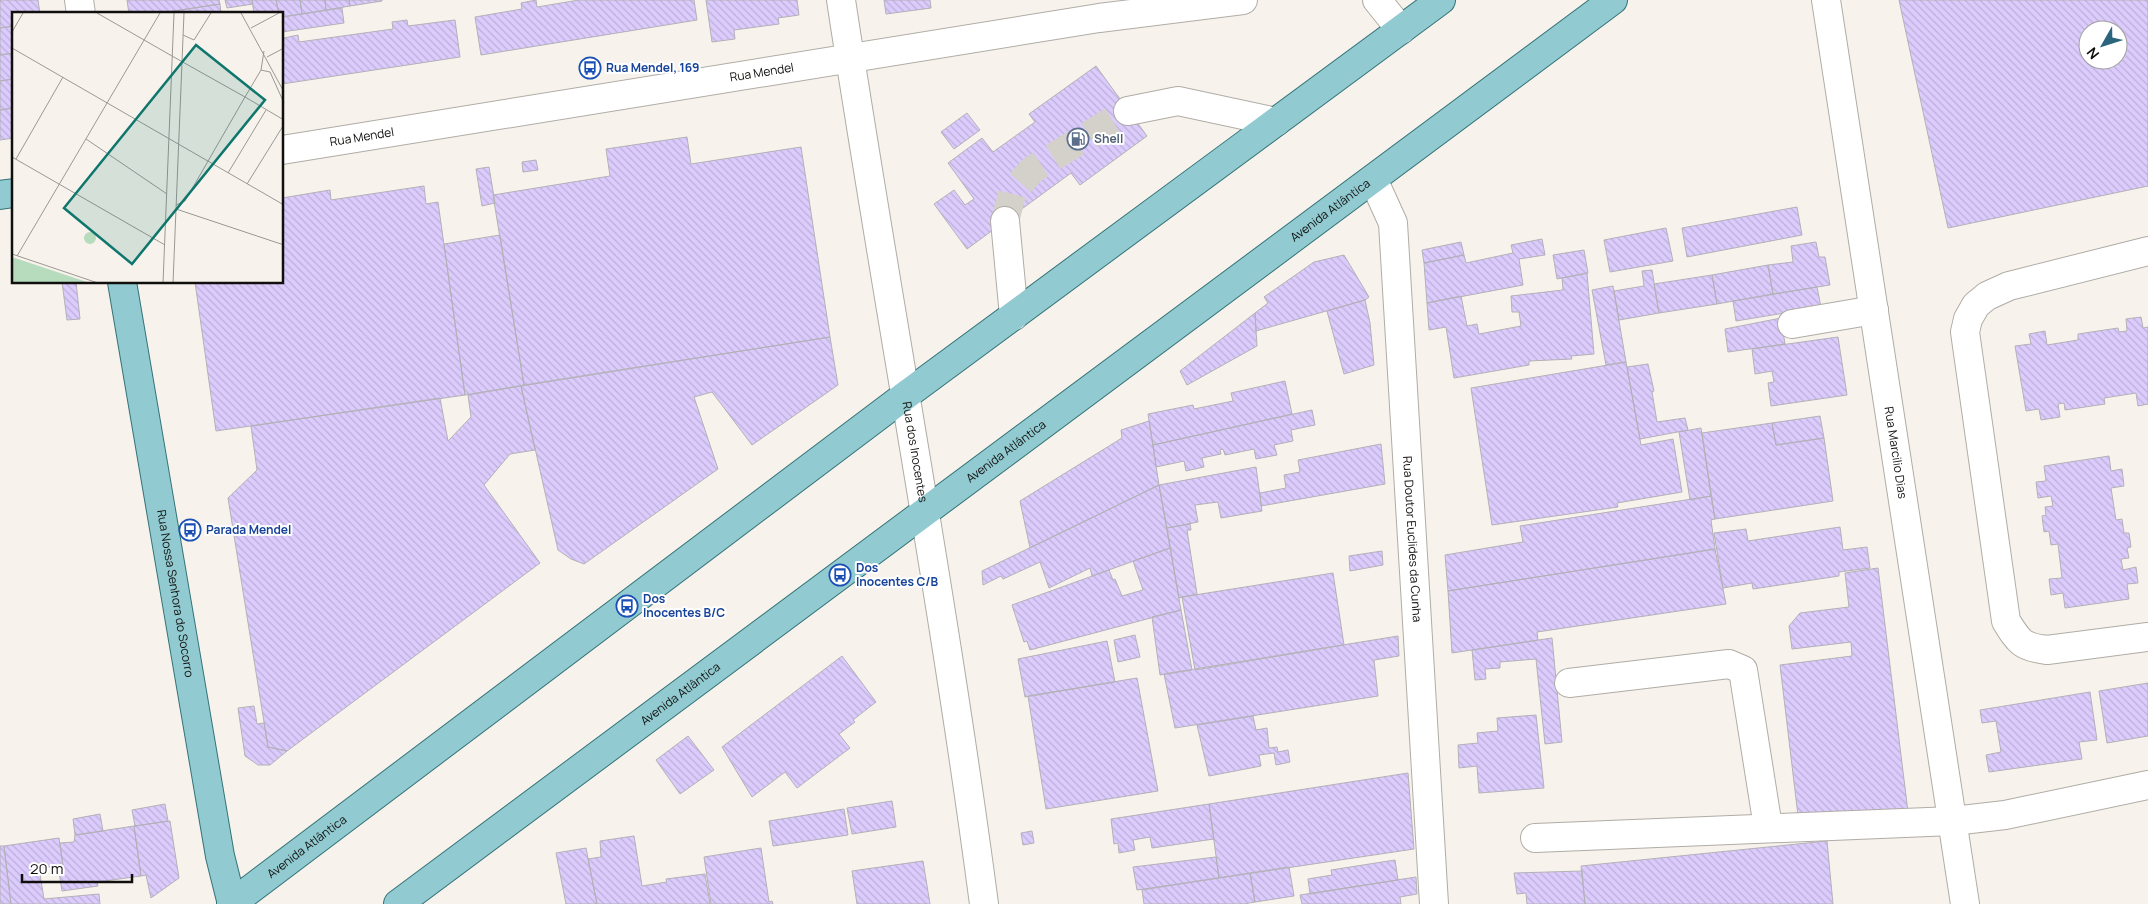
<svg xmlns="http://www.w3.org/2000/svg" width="2148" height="904" font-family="Manrope,sans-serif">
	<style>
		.building { fill: url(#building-back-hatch); stroke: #b3b1b7; fill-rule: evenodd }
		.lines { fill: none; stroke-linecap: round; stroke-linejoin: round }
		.minor-tunnel { stroke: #d4d1cb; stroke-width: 28; stroke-dasharray: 28 14; stroke-linecap: butt }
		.minor-casing { stroke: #b0aca6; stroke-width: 30 }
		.major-casing { stroke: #347378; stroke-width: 30 }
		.minor { stroke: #fff; stroke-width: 28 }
		.major { stroke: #91cbd1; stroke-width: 28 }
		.labels { text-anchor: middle; stroke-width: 4; stroke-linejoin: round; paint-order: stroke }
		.transit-label { font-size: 12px; font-weight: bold; fill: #164399; stroke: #fff; text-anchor: start }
		.street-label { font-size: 12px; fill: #110f0d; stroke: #fff }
		.service-label { font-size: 12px; font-weight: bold; fill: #4e5e75; stroke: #fff; text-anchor: start }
		.inset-road { fill: none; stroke: #9b9893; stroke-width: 1 }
		.view { fill: #0f766e; fill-opacity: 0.15; stroke: #0f766e; stroke-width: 2.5 }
		.inset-edge { fill: none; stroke: #110f0d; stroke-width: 2.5 }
	</style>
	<defs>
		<pattern id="building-back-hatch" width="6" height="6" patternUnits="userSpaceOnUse" patternTransform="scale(1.25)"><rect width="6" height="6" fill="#dcccfd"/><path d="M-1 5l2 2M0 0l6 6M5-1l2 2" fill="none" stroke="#bcaed8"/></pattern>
	</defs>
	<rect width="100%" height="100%" fill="#f7f3ec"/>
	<path class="building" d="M 0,0 L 38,0 L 40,14 L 14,14 L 14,26 L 0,28 Z
		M 127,0 L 219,0 L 220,4 L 154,14 L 129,14 Z
		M 225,0 L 252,0 L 253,4 L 227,8 Z
		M 252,0 L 276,0 L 279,14 L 254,14 Z
		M 276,0 L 300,0 L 302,14 L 282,17 L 282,14 L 279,14 Z
		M 300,0 L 325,0 L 326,10 L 302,14 Z
		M 325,0 L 349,0 L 350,6 L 326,10 Z
		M 349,0 L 382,0 L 382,1 L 350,6 Z
		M 536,0 L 537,7 L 579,0 L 694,0 L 697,20 L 481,55 L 475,17 L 522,9 L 521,3 Z
		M 706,0 L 797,0 L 799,15 L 778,18 L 779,24 L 734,30 L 735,39 L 712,42 Z
		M 884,0 L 930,0 L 931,8 L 886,14 Z
		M 1899,0 L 2148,0 L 2148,186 L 1948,228 ZM 2088,30 L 2118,30 L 2118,60 L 2088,60 Z
		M 220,4 L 221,14 L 154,14 Z
		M 342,8 L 344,23 L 282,32 L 282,17 Z
		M 407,20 L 408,26 L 455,20 L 460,57 L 282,84 L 284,38 L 298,35 L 299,42 L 393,29 L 392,22 Z
		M 14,26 L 14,53 L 0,55 L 0,28 Z
		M 14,53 L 14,79 L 0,81 L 0,55 Z
		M 1096,66 L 1147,136 L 1080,185 L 1071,173 L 967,249 L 934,204 L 954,190 L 965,205 L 974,199 L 948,163 L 982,138 L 993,152 L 1035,122 L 1029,114 Z
		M 14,79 L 14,108 L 0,110 L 0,81 Z
		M 14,108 L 14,138 L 0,140 L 0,110 Z
		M 967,113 L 980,130 L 954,149 L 941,132 Z
		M 687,137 L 691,164 L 801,147 L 830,337 L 524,385 L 493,195 L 610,176 L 606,149 Z
		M 536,160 L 538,170 L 523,172 L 522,162 Z
		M 489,167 L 495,203 L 482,206 L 476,169 Z
		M 424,186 L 426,204 L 438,202 L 465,395 L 216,431 L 195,282 L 282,282 L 282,198 L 330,190 L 331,200 Z
		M 1797,207 L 1802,235 L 1687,257 L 1682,228 Z
		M 1666,228 L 1673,261 L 1610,272 L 1604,240 Z
		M 500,235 L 524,385 L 465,395 L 444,244 Z
		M 1542,239 L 1545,255 L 1519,259 L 1523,285 L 1427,303 L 1424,263 L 1464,255 L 1466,263 L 1513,253 L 1511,245 Z
		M 1461,242 L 1464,255 L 1424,263 L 1422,250 Z
		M 1816,242 L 1819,257 L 1825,257 L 1830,285 L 1773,294 L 1768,265 L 1793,262 L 1791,246 Z
		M 1584,250 L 1588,273 L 1557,279 L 1553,255 Z
		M 1344,255 L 1369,297 L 1365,300 L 1256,331 L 1255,313 L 1268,303 L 1264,297 L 1314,262 Z
		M 1768,265 L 1773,294 L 1717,304 L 1712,275 Z
		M 1652,270 L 1659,313 L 1619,320 L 1614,291 L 1644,286 L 1642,271 Z
		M 1587,273 L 1594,354 L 1571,356 L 1572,359 L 1529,361 L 1529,365 L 1454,378 L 1446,327 L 1429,330 L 1427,303 L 1461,296 L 1467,326 L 1477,324 L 1479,334 L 1521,326 L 1519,312 L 1512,312 L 1511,296 L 1563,290 L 1562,278 Z
		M 1712,275 L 1717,304 L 1659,313 L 1654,284 Z
		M 62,282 L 76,282 L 80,319 L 67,320 Z
		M 1613,286 L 1626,362 L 1606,365 L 1592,290 Z
		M 1817,287 L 1821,307 L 1736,321 L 1733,301 Z
		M 1365,300 L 1370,323 L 1374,365 L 1344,374 L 1327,311 Z
		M 1255,313 L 1257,346 L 1187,385 L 1180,371 Z
		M 2141,317 L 2143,328 L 2148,327 L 2148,404 L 2138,406 L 2136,393 L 2104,398 L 2105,404 L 2065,410 L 2064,403 L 2058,404 L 2060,417 L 2041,420 L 2039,409 L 2026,411 L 2015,346 L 2031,344 L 2029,334 L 2045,331 L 2047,345 L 2078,340 L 2078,334 L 2118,328 L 2119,332 L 2127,331 L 2126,319 Z
		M 1781,318 L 1785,344 L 1728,352 L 1725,329 Z
		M 830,337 L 838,385 L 752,445 L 712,392 L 694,397 L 718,469 L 584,564 L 571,559 L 558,550 L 521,386 Z
		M 1838,337 L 1847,395 L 1771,406 L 1768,383 L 1774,382 L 1772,371 L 1755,374 L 1752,349 Z
		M 1626,362 L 1641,445 L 1673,439 L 1682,492 L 1617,503 L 1618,507 L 1492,525 L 1471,388 Z
		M 1648,364 L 1654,391 L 1652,392 L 1657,422 L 1685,418 L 1688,430 L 1640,439 L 1627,367 Z
		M 1285,381 L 1292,414 L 1153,445 L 1148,414 L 1193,405 L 1194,409 L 1233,401 L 1231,393 Z
		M 521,386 L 535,450 L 510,454 L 484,485 L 540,563 L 287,751 L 268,747 L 228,498 L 257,470 L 251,426 L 440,398 L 448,441 L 471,417 L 468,395 Z
		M 1312,410 L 1315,425 L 1291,430 L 1293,441 L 1274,445 L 1277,455 L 1256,459 L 1254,449 L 1225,455 L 1223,449 L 1220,450 L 1221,454 L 1202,458 L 1204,467 L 1186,471 L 1184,461 L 1156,467 L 1153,445 Z
		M 1820,416 L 1824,438 L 1776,445 L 1772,423 Z
		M 1149,421 L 1159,485 L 1030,548 L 1020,501 L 1122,438 L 1121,430 Z
		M 1772,423 L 1776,445 L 1824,438 L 1833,501 L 1715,519 L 1702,433 Z
		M 1701,428 L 1711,496 L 1690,500 L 1679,432 Z
		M 1381,444 L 1385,484 L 1261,506 L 1260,493 L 1286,488 L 1284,475 L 1300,472 L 1298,460 Z
		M 2109,456 L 2111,471 L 2122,469 L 2124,486 L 2111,488 L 2116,520 L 2122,519 L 2124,533 L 2129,533 L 2131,547 L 2127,548 L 2129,558 L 2121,559 L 2123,570 L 2136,567 L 2138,583 L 2127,584 L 2129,599 L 2065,608 L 2063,593 L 2051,595 L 2049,579 L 2062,578 L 2058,544 L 2051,545 L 2049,531 L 2044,532 L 2042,516 L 2046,515 L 2045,507 L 2053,506 L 2051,496 L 2038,498 L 2036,482 L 2046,481 L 2044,466 Z
		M 1256,467 L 1262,511 L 1221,518 L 1218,502 L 1195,505 L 1198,522 L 1167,528 L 1159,485 Z
		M 1159,485 L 1170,548 L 1092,576 L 1090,568 L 1049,588 L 1040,562 L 1003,579 L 1001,576 L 983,585 L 982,571 Z
		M 1711,496 L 1715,519 L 1711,520 L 1715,549 L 1448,591 L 1445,555 L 1523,542 L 1520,526 Z
		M 1190,524 L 1191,530 L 1187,530 L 1197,594 L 1179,598 L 1167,528 Z
		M 1840,527 L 1843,550 L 1867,547 L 1870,568 L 1839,572 L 1839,576 L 1753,589 L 1752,583 L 1723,588 L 1714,533 L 1746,529 L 1748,541 Z
		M 1170,548 L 1181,610 L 1030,650 L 1027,641 L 1024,642 L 1012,605 L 1109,570 L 1113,580 L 1115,579 L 1122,596 L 1143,590 L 1133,561 Z
		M 1715,549 L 1726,604 L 1537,632 L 1538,640 L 1452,653 L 1448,591 Z
		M 1382,551 L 1383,565 L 1350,571 L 1349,556 Z
		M 1878,568 L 1908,812 L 1799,824 L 1780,665 L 1852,656 L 1851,642 L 1792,649 L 1789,626 L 1800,613 L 1849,607 L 1845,573 Z
		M 1333,573 L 1344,645 L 1195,670 L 1182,597 Z
		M 1181,610 L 1192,670 L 1160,675 L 1152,617 Z
		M 1135,635 L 1140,657 L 1118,662 L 1114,640 Z
		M 1398,636 L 1399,656 L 1374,660 L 1378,696 L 1175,728 L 1164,674 Z
		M 1552,638 L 1562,742 L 1545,744 L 1536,659 L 1500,662 L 1500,668 L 1485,669 L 1486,679 L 1475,680 L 1472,650 Z
		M 1107,641 L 1115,682 L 1025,697 L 1018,659 Z
		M 842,656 L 876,702 L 853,720 L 855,722 L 839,734 L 850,748 L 797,788 L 785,772 L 752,797 L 722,747 Z
		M 1137,678 L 1158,791 L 1046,809 L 1028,696 Z
		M 2148,683 L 2148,736 L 2107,743 L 2099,691 Z
		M 2090,692 L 2097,740 L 2079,742 L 2082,759 L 1989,772 L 1986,755 L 2001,752 L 1996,721 L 1982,723 L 1980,710 Z
		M 254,706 L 257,724 L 264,723 L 268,747 L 287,751 L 270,765 L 258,765 L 245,756 L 238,708 Z
		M 1536,715 L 1544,788 L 1479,793 L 1477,766 L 1459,768 L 1458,745 L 1478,743 L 1477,733 L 1498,731 L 1497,718 Z
		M 1253,716 L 1256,730 L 1267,728 L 1269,748 L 1277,747 L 1278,752 L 1288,750 L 1290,762 L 1276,765 L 1274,753 L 1259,755 L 1261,766 L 1209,776 L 1197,725 Z
		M 688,736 L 714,770 L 680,794 L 656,760 Z
		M 1408,773 L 1414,849 L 1219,878 L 1209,804 Z
		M 892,801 L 896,827 L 852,834 L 847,808 Z
		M 165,804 L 168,821 L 135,826 L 132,810 Z
		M 1209,804 L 1214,839 L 1152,848 L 1150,837 L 1133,840 L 1135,850 L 1119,853 L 1118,843 L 1114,844 L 1111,819 Z
		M 844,809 L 848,835 L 773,846 L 769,821 Z
		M 100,814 L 103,831 L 75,835 L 73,819 Z
		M 170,821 L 179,878 L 151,898 L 146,875 L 141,876 L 134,826 Z
		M 134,826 L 141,876 L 97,882 L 98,886 L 62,891 L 58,866 L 63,866 L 60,843 L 74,842 L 75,835 Z
		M 1032,831 L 1034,843 L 1023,845 L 1021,833 Z
		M 634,836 L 642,886 L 667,882 L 666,879 L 705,874 L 710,904 L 597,904 L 588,859 L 601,857 L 600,841 Z
		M 59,838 L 63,866 L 39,868 L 44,899 L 99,894 L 100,904 L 11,904 L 4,846 Z
		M 1827,841 L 1833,904 L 1585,904 L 1581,866 Z
		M 0,846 L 4,846 L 11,904 L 0,904 Z
		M 586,848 L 597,904 L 566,904 L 556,853 Z
		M 761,848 L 769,902 L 772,901 L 773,904 L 711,904 L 704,857 Z
		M 1216,857 L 1219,878 L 1137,890 L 1133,867 Z
		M 1395,860 L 1398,880 L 1310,894 L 1308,879 L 1332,875 L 1331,870 Z
		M 923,861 L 930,904 L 857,904 L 852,871 Z
		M 1289,867 L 1294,896 L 1255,902 L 1250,873 Z
		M 1582,871 L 1585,904 L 1527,904 L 1526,893 L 1517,894 L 1514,873 Z
		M 1250,873 L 1255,902 L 1244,904 L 1144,904 L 1142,890 Z
		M 1416,877 L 1417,894 L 1400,897 L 1401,904 L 1302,904 L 1300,895 Z"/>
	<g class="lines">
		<path class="minor-tunnel" d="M 1005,221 L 1013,191 L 1032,170 L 1128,111"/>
		<g class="minor-casing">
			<g id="minor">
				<path d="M 79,0 L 81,14"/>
				<path id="s1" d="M 841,0 C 887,302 944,601 984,904"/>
				<path d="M 1377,0 L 1401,30"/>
				<path id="s2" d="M 1826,0 L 1965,904"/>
				<path d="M 1128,111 L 1178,101 L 1276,122"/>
				<path id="s3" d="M 282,150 L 1099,18 L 1243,0"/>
				<path id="s4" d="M 1373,179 L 1393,223 L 1434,904"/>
				<path d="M 1005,221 L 1014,316"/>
				<path d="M 2148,251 L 2009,286 L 1987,296 L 1976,305 L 1968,319 L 1965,332 L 2006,621 C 2019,642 2022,647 2047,650 L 2148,637"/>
				<path d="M 1792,324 L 1874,310"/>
				<path d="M 1569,683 L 1729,664 L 1743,670 L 1768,827"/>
				<path d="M 1535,838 L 1953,821 L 2005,815 L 2148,785"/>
			</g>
		</g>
		<g class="major-casing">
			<g id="major">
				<path d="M 0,195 L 14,193"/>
				<path id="s5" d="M 122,282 L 220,856 L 232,904"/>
				<path id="s6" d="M 231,904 L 906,395 L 1441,0"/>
				<path id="s7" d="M 398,904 L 1613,0"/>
			</g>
		</g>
		<use href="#minor" class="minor"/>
		<use href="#major" class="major"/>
	</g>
	<defs>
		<g id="bus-ring" transform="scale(1.125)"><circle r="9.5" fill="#fff" stroke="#1a4fb4" stroke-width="1.5"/><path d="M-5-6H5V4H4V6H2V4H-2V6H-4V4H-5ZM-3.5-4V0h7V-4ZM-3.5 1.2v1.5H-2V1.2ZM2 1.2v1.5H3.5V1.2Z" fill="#1a4fb4"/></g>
		<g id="fuel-ring" transform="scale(1.125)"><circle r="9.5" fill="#fff" stroke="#5c6f8a" stroke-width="1.5"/><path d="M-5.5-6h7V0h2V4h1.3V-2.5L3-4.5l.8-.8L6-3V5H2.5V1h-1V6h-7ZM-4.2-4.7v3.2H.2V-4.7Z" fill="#5c6f8a"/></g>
	</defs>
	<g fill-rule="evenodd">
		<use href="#bus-ring" x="590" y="68"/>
		<use href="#fuel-ring" x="1078" y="139"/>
		<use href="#bus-ring" x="190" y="530"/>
		<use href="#bus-ring" x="840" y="575"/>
		<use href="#bus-ring" x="627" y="606"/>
	</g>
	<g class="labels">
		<g class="transit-label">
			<text x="606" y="72">Rua Mendel, 169</text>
			<text x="206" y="534">Parada Mendel</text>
			<text x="856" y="572">Dos<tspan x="856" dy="14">Inocentes C/B</tspan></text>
			<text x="643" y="603">Dos<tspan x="643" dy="14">Inocentes B/C</tspan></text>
		</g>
		<g class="street-label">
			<text dy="4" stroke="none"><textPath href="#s3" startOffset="486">Rua Mendel</textPath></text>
			<text dy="4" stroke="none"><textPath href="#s3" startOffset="81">Rua Mendel</textPath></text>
			<text dy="4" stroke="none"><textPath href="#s7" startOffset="1162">Avenida Atlântica</textPath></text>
			<text dy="4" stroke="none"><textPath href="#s1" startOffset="458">Rua dos Inocentes</textPath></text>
			<text dy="4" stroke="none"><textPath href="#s7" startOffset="758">Avenida Atlântica</textPath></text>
			<text dy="4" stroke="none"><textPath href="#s2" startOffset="458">Rua Marcilio Dias</textPath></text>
			<text dy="4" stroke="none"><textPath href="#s4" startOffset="365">Rua Doutor Euclides da Cunha</textPath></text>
			<text dy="4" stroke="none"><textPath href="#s5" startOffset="316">Rua Nossa Senhora do Socorro</textPath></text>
			<text dy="4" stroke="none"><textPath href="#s7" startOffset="352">Avenida Atlântica</textPath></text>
			<text dy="4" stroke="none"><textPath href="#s6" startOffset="95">Avenida Atlântica</textPath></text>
		</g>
		<g class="service-label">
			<text x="1094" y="143">Shell</text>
		</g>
	</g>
	<g transform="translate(12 12)">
		<rect width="271" height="271" fill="#f7f3ec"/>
		<path d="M72 226a6 6 0 1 1 12 0a6 6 0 1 1-12 0ZM 0,245 L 78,271 L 0,271 Z" fill="#b7dbbd"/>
		<path class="inset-road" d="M 85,1 L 160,44M 229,1 L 272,80M 239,16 L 267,1M 0,20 L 11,1M 171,23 L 182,28 L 199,1M 0,36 L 272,193M 160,44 L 233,85 L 249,58 L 252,39M 255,45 L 272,36M 249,58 L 258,60 L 272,91M 74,127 L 155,182M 0,145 L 153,233M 4,147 L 51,65M 216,161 L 254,98M 235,172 L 271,114M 164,193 L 173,189 L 233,85 L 272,108M 164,197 L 272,233M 0,242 L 86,271M 5,244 L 148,1M 151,271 L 162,1M 161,271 L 172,1"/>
		<path class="view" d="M 184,33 L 253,88 L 120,252 L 52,196 Z"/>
		<rect width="271" height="271" class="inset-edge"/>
	</g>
	<g transform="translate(2103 45) rotate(231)"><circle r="24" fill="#ffffff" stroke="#a09f9e"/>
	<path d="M0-4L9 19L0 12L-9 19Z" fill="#2a647d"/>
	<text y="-8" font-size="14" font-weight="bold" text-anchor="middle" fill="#110f0d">N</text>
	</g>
	<path d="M22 874v8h110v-8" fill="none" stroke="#110f0d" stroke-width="2.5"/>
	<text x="30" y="874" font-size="15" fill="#110f0d" stroke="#ffffff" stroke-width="4" paint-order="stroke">20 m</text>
</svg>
